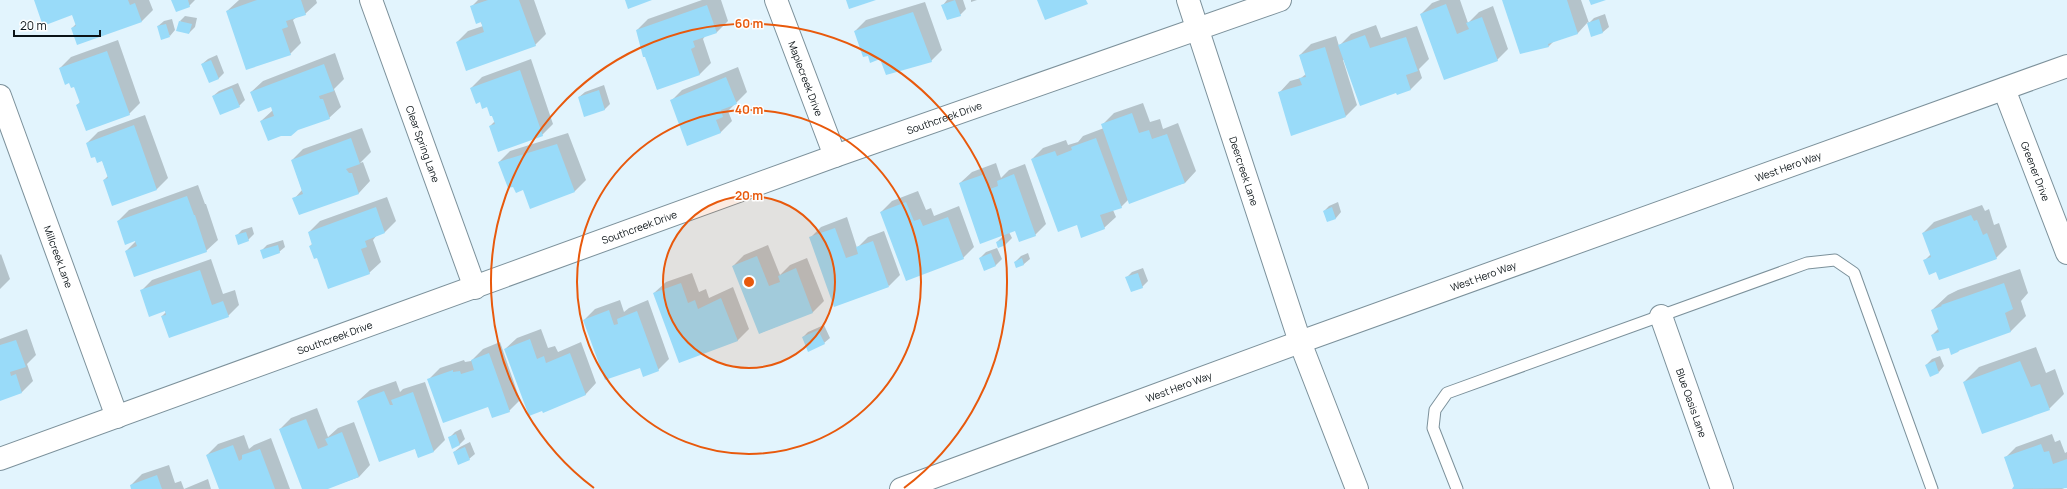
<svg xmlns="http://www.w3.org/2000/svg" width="2067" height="489" font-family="Manrope,sans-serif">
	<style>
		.shadow { fill: #0003 }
		.building { fill: #99dbf9 }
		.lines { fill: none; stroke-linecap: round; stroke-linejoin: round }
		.service-casing { stroke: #7c919b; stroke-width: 13 }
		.minor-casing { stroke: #7c919b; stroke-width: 24 }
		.secondary-casing { stroke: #7c919b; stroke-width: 24 }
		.service { stroke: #fff; stroke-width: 11 }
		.minor { stroke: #fff; stroke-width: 22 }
		.secondary { stroke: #fff; stroke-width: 22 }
		.ring { fill: none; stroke: #e8590c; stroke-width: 2 }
		.labels { text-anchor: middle; stroke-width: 3; stroke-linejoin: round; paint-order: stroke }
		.street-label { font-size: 10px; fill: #0b1317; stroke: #fefefe }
		.centre { fill: #e8590c; stroke: #fefefe; stroke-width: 2 }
		.ring-label { font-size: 12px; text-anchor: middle; font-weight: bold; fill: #e8590c; stroke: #fefefe; stroke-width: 3; stroke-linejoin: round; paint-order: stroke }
	</style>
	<rect width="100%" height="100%" fill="#e2f4fd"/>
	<path class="shadow" d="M 35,0 L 149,0 L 153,10 L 142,21 L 72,28 L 77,23 L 73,14 Z
		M 172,0 L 195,0 L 189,6 Z
		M 239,0 L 316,0 L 317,3 L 305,14 L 297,17 L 293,20 L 301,43 L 290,54 L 227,11 Z
		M 478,0 L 534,0 L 546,34 L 535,45 L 457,42 L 468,31 L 483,26 L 471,7 Z
		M 702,0 L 721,0 L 728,21 L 717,32 L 706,35 L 703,39 L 711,63 L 700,74 L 657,89 L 637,30 L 648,19 Z
		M 947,0 L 963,0 L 966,9 L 960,15 L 943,5 Z
		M 971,0 L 977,0 L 971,2 Z
		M 1440,0 L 1460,0 L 1468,23 L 1479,12 L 1493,6 L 1508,49 L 1497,60 L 1421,14 L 1432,3 Z
		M 1503,0 L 1581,0 L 1589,23 L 1594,18 L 1605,14 L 1609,27 L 1603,32 L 1592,36 L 1588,22 L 1578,33 L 1554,41 L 1549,46 L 1521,53 Z
		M 925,2 L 942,50 L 931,61 L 881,58 L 855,31 L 866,20 Z
		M 185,16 L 197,18 L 195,27 L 189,33 L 180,21 Z
		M 172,19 L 175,30 L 170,36 L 158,26 L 164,21 Z
		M 1376,25 L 1381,38 L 1417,26 L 1429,59 L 1419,69 L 1422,78 L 1411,89 L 1397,93 L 1345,60 L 1343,60 L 1357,105 L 1346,116 L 1279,93 L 1290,81 L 1301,78 L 1306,74 L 1300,55 L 1311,44 L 1336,36 L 1339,46 L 1351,34 Z
		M 118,40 L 140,103 L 129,114 L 77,105 L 80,102 L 75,85 L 60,68 L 71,57 Z
		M 335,53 L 344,79 L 334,89 L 341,107 L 329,118 L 261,121 L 273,110 L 272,106 L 251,92 L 263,81 Z
		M 217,55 L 224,73 L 218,79 L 202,64 L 208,59 Z
		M 531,59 L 553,124 L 542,135 L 490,126 L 495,121 L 487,105 L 471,88 L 482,77 Z
		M 738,67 L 747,92 L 728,111 L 732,121 L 720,133 L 671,101 L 682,90 Z
		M 238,83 L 245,100 L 239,106 L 213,96 L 219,91 Z
		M 604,85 L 610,104 L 604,110 L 579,97 L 585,92 Z
		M 1143,103 L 1150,122 L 1160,119 L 1163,129 L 1178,123 L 1196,171 L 1185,183 L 1129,199 L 1121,207 L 1113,210 L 1116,217 L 1104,228 L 1078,224 L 1032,159 L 1043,148 L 1066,140 L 1068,145 L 1078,142 L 1083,136 L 1104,128 L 1102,125 L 1114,113 Z
		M 145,115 L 168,178 L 157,189 L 113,205 L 104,180 L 108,176 L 102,160 L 95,155 L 87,143 L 98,132 Z
		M 362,128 L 371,152 L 360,163 L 363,162 L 370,181 L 359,193 L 299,214 L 294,199 L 302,190 L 292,160 L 303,149 Z
		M 568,133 L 586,180 L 575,191 L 523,189 L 499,162 L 510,151 Z
		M 996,163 L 1001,178 L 1009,170 L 1025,164 L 1046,224 L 1035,235 L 1016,230 L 1009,232 L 1012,238 L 1006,244 L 998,247 L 997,242 L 1005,234 L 960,183 L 972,172 Z
		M 198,185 L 205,204 L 206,204 L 218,240 L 206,251 L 126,251 L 139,238 L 118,221 L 129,210 Z
		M 918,191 L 926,210 L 931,208 L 934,216 L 959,206 L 974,247 L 963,258 L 881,212 L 892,201 Z
		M 387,197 L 396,221 L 385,232 L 377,235 L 373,240 L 381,262 L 369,273 L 317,257 L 310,246 L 313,243 L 309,232 L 320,221 Z
		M 1338,202 L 1341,212 L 1336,218 L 1327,221 L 1324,211 L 1329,206 Z
		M 1982,205 L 1985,211 L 1989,209 L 1994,225 L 1999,223 L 2007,247 L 1996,258 L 1936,271 L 1925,260 L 1931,254 L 1923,233 L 1934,222 Z
		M 847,217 L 857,248 L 868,237 L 884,231 L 900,275 L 889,286 L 810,238 L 821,227 Z
		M 252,227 L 254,234 L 248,240 L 236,236 L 242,230 Z
		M 283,240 L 285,247 L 279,252 L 261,251 L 267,245 Z
		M 768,245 L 780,275 L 790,265 L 807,258 L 824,301 L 813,312 L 760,333 L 733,266 L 744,255 Z
		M 997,248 L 1002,259 L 996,265 L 985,270 L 980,258 L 986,252 Z
		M 1028,253 L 1030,259 L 1024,264 L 1016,267 L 1015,262 L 1021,256 Z
		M 1,254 L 10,279 L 0,289 L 0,255 Z
		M 211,259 L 223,294 L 235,290 L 239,305 L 228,316 L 162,316 L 166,312 L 141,291 L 152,280 Z
		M 1143,268 L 1148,281 L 1142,287 L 1126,278 L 1132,272 Z
		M 2020,269 L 2028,293 L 2021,301 L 2026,316 L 2011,331 L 1961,348 L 1958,352 L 1932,335 L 1939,328 L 1932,310 L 1948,295 L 1958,290 Z
		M 692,273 L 699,292 L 706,289 L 709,298 L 733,287 L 749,329 L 737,341 L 654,293 L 666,282 Z
		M 620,300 L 624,312 L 629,308 L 648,300 L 669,359 L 658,370 L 640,366 L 584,320 L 595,309 Z
		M 824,325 L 830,338 L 824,343 L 803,337 L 808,332 Z
		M 27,329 L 36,355 L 27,364 L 33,381 L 22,392 L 0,400 L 0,339 Z
		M 541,329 L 548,348 L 555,346 L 558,352 L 581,342 L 596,383 L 585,395 L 505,349 L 517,338 Z
		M 500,342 L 520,400 L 509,411 L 488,406 L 429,379 L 440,368 L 464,360 L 465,362 L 471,361 L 483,349 Z
		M 2036,347 L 2046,373 L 2055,369 L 2064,394 L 2049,409 L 1964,382 L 1979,367 Z
		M 1940,356 L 1944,366 L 1939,372 L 1926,365 L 1932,359 Z
		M 396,381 L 400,392 L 403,389 L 425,382 L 445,440 L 434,451 L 418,457 L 415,448 L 358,401 L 370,390 Z
		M 317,408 L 328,437 L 338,428 L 354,422 L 370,465 L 359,477 L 325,489 L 303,489 L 280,429 L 291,418 Z
		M 461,429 L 465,439 L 459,445 L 449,438 L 455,432 Z
		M 2052,434 L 2055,442 L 2060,440 L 2065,453 L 2067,452 L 2067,487 L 2062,489 L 2013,489 L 2015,486 L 2005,458 L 2016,447 Z
		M 244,435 L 249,449 L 254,445 L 271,438 L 290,489 L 220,489 L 207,455 L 218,444 Z
		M 470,442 L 475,454 L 469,459 L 454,452 L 460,447 Z
		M 169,465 L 175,483 L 181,481 L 184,489 L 208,479 L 211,489 L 132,489 L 131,485 L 142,474 Z"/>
	<path class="building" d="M 34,0 L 128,0 L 130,5 L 135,3 L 142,22 L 77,45 L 71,28 L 76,26 L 72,15 L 43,26 Z
		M 171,0 L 188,0 L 190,7 L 176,12 Z
		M 257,0 L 301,0 L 306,15 L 286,21 L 288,27 L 282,29 L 291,55 L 246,70 L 226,11 Z
		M 488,0 L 519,0 L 536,46 L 466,71 L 456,42 L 484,32 L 481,22 L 476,24 L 470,6 Z
		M 625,0 L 652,0 L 628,9 Z
		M 846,0 L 876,0 L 849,9 Z
		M 955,0 L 961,16 L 947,20 L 941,5 Z
		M 1037,0 L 1086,0 L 1088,4 L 1045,20 Z
		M 1502,0 L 1567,0 L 1578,34 L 1548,44 L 1549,47 L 1520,54 Z
		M 1589,0 L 1606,0 L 1591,5 Z
		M 1446,4 L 1457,34 L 1469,29 L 1466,23 L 1482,17 L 1498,61 L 1444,80 L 1420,14 Z
		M 707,5 L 717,33 L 693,41 L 695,47 L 691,49 L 700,75 L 657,90 L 645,57 L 643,57 L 636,30 Z
		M 913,12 L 932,62 L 886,75 L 880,59 L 870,63 L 868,56 L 863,57 L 854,31 Z
		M 1599,19 L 1603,33 L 1591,37 L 1587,23 Z
		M 179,21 L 192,24 L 189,34 L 176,31 Z
		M 166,24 L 170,37 L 161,40 L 157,26 Z
		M 1365,35 L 1370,48 L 1406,37 L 1418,71 L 1406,75 L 1411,90 L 1397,95 L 1396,93 L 1360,106 L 1338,45 Z
		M 1325,47 L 1346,117 L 1291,136 L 1278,92 L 1302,85 L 1299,78 L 1306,77 L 1299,55 Z
		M 107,51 L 130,115 L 86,131 L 76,105 L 80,103 L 74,87 L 71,88 L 69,83 L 65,85 L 59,68 Z
		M 211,60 L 219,79 L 209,83 L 201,64 Z
		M 324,64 L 334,91 L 319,96 L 320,99 L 323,99 L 330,119 L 298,130 L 291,136 L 281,136 L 268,141 L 260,121 L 274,116 L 271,107 L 258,112 L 250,92 Z
		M 520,70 L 543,136 L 498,152 L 489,126 L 495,124 L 492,116 L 490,116 L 487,107 L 482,109 L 480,102 L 476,104 L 470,88 Z
		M 726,77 L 737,104 L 721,110 L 723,117 L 716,120 L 721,133 L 687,146 L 670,100 Z
		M 232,88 L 240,107 L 220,115 L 212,96 Z
		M 599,90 L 605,110 L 584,117 L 578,97 Z
		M 1132,113 L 1139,133 L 1149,130 L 1152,139 L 1167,134 L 1185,183 L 1129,204 L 1101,124 Z
		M 134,125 L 157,190 L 112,206 L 103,180 L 108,178 L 102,161 L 97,163 L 95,157 L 91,158 L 86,143 Z
		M 351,138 L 360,164 L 346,169 L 349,173 L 352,173 L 359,194 L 299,215 L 292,198 L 303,194 L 291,160 Z
		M 1096,138 L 1122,208 L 1100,215 L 1105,229 L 1081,238 L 1077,225 L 1058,232 L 1031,159 L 1055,151 L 1057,156 L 1072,150 L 1071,147 Z
		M 557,144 L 575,192 L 530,209 L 523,190 L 516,193 L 513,187 L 508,188 L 498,162 Z
		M 985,174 L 990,189 L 998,186 L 997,181 L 1014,174 L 1036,236 L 1019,242 L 1015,231 L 980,244 L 959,183 Z
		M 187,196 L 194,215 L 195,215 L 207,252 L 134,277 L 125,251 L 137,246 L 135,241 L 125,245 L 117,221 Z
		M 906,202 L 914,221 L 920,219 L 923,226 L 948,217 L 964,259 L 906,281 L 880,212 Z
		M 376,207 L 385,233 L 365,241 L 367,247 L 361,249 L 370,274 L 328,289 L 317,258 L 314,259 L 309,246 L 312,245 L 308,232 Z
		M 1332,207 L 1336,219 L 1327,222 L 1323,211 Z
		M 1971,215 L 1974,221 L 1977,220 L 1983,235 L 1987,233 L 1997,259 L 1939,280 L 1936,272 L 1929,275 L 1923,260 L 1931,257 L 1922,233 Z
		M 835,228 L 846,258 L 858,254 L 856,247 L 873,241 L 889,287 L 834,307 L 809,237 Z
		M 246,232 L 249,241 L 238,245 L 235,235 Z
		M 1004,239 L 1006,245 L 998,248 L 996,242 Z
		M 278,245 L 280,253 L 263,259 L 260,250 Z
		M 991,253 L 996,266 L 984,271 L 979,258 Z
		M 757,256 L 769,286 L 780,282 L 778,276 L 796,268 L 813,313 L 759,334 L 732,266 Z
		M 1022,258 L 1024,265 L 1016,268 L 1014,262 Z
		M 200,270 L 212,305 L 223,301 L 229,317 L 169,338 L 161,316 L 166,315 L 165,311 L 149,317 L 140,290 Z
		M 1138,273 L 1143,288 L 1131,292 L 1125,277 Z
		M 681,283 L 688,303 L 695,300 L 698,309 L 721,298 L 738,341 L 679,363 L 653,293 Z
		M 2004,283 L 2013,309 L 2005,313 L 2011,332 L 1958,351 L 1958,352 L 1951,355 L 1949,348 L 1937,351 L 1931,335 L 1939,332 L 1931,310 L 1942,306 L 1941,305 Z
		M 609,310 L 614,325 L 618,324 L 617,319 L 637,311 L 659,371 L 643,377 L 640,368 L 605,380 L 583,320 Z
		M 818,330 L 825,344 L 808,352 L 802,337 Z
		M 530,339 L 537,359 L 544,356 L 546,363 L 570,353 L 586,395 L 543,413 L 542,411 L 529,416 L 504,349 Z
		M 16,340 L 26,367 L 10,372 L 11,376 L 16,374 L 22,393 L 0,401 L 0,345 Z
		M 489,353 L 510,412 L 492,418 L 488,407 L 443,423 L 427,379 L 453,370 L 453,372 L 460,371 L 461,374 L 474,370 L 471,360 Z
		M 1935,361 L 1939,373 L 1930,377 L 1925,365 Z
		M 2020,361 L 2031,387 L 2040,384 L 2050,410 L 1982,434 L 1963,382 Z
		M 384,391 L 390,405 L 393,405 L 391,400 L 413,392 L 434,452 L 418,458 L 415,449 L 379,462 L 357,401 Z
		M 306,419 L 318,449 L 328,445 L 325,439 L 342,432 L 359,477 L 328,489 L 302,489 L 279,429 Z
		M 456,434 L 460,445 L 452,449 L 448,437 Z
		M 2041,444 L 2044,452 L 2049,451 L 2053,464 L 2067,459 L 2067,488 L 2012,489 L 2014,486 L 2004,457 Z
		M 233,445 L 239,461 L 242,459 L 242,455 L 260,449 L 275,489 L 219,489 L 206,455 Z
		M 465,447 L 470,460 L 458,465 L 453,452 Z
		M 157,475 L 162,489 L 131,489 L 130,485 Z"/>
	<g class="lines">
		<g class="service-casing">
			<path id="service" d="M 1457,489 L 1433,428 L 1435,410 L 1447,393 L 1807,263 L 1835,260 L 1854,273 L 1932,489"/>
		</g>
		<g class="minor-casing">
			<g id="minor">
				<path id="s1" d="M 371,0 L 475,288"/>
				<path id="s2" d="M 776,0 L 835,156"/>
				<path id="s3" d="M 1188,0 L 1300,342 L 1357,489"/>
				<path id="s4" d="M 2004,89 L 2067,253"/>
				<path id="s5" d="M 0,96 L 117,417"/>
				<path id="s6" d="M 1661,316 L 1722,489"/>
				<path id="s7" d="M 0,459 L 835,156 L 1280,0"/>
			</g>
		</g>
		<g class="secondary-casing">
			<g id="secondary">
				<path id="s8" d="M 901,489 L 1300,342 L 2067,66"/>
			</g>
		</g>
		<use href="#service" class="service"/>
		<use href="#minor" class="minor"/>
		<use href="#secondary" class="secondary"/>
	</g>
	<circle cx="749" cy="282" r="86" fill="#e8590c" fill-opacity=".12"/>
	<g class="ring">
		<circle cx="749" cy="282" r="86"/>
		<circle cx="749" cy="282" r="172"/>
		<path d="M594 488A258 258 0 1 1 904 488"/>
	</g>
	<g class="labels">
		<g class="street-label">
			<text dy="4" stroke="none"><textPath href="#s2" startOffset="84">Maplecreek Drive</textPath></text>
			<text dy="4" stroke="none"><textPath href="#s7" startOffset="1004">Southcreek Drive</textPath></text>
			<text dy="4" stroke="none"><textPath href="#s1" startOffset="153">Clear Spring Lane</textPath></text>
			<text dy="4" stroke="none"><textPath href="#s8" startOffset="944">West Hero Way</textPath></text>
			<text dy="4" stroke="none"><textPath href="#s3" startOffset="180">Deercreek Lane</textPath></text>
			<text dy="4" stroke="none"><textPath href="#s4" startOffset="88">Greener Drive</textPath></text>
			<text dy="4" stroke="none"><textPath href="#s7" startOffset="680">Southcreek Drive</textPath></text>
			<text dy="4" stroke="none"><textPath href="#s5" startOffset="171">Millcreek Lane</textPath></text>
			<text dy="4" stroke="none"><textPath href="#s8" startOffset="620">West Hero Way</textPath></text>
			<text dy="4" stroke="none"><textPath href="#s7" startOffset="356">Southcreek Drive</textPath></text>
			<text dy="4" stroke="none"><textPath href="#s8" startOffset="296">West Hero Way</textPath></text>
			<text dy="4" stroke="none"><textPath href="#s6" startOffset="92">Blue Oasis Lane</textPath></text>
		</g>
	</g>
	<circle cx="749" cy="282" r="6" class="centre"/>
	<g class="ring-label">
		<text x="749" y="28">60 m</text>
		<text x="749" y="114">40 m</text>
		<text x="749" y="200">20 m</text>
	</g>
	<path d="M14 30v6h86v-6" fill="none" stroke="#0b1317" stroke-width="2"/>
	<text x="20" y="30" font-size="12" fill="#0b1317" stroke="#fefefe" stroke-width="3" paint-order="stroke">20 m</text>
</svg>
